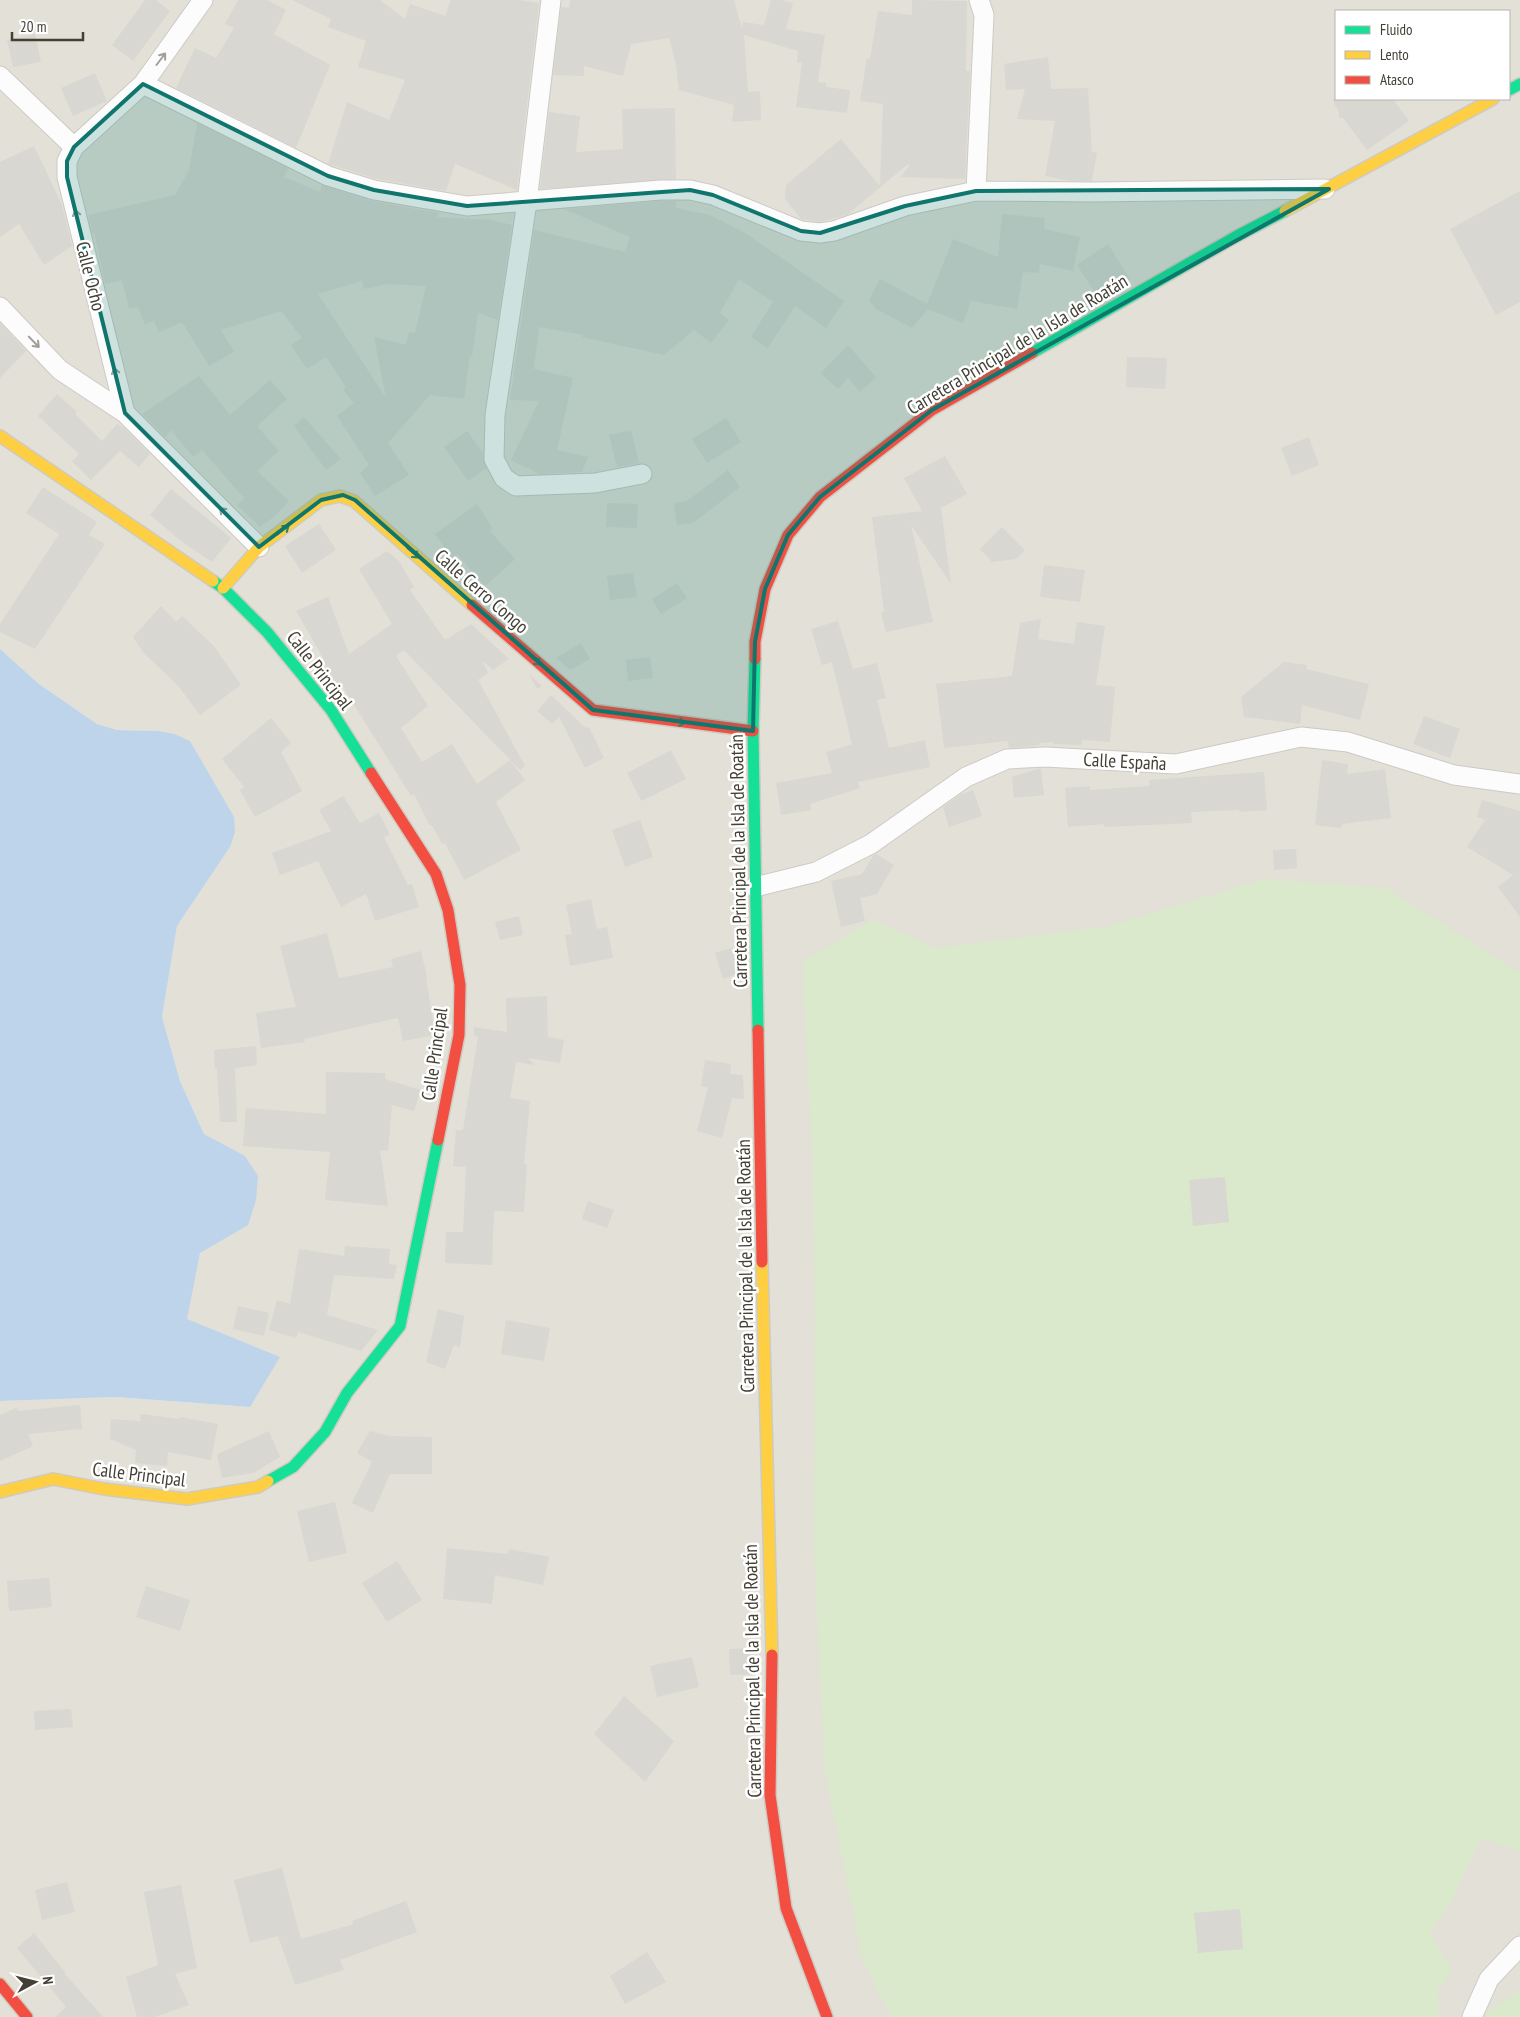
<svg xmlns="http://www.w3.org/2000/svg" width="1520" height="2017" font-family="'PT Sans Narrow',sans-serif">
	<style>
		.residential { fill: #e3e0d7; fill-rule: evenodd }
		.green { fill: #dae8cb }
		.water { fill: #bdd4ea }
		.building { fill: #d8d7d1; fill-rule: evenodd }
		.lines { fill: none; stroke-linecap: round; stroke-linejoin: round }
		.street-casing { stroke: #cbcac5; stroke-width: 21 }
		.fast-casing { stroke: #cecbc0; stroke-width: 14 }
		.slow-casing { stroke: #cecbc0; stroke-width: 14 }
		.jam-casing { stroke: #cecbc0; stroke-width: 14 }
		.street { stroke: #fdfcfc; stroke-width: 19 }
		.fast { stroke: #16e098; stroke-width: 11 }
		.slow { stroke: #ffcf43; stroke-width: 11 }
		.jam { stroke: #f24e42; stroke-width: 11 }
		.oneway { stroke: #a09e99 }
		.oneway2 { stroke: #32805d }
		.marked { fill: #0f766e; fill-opacity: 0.2; stroke: #0f766e; stroke-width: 4; stroke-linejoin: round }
		.labels { text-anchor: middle; stroke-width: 5; stroke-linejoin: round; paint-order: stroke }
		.street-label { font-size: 19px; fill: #444036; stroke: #fff }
	</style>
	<rect width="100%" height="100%" fill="#efeee9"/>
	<path class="residential" d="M 0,0 L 1520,0 L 1520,2017 L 0,2017 L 0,1401 L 116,1397 L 250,1407 L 186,1319 L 200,1253 L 245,1157 L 204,1134 L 180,1081 L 162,1017 L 177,926 L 230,847 L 158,731 L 117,730 L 97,724 L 39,684 L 0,649 ZM 1336,11 L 1509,11 L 1509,99 L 1336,99 Z"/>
	<path class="green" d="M 1264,879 L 1386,888 L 1520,973 L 1520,1850 L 1481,1839 L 1452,1900 L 1430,1933 L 1452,1970 L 1438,1991 L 1439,2017 L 891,2017 L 862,1958 L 825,1772 L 814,1553 L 815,1321 L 813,1164 L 802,962 L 872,920 L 937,948 L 1109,926 Z
		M 1520,1990 L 1520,2017 L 1486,2017 L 1487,2012 Z"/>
	<path class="water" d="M 0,649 L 39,684 L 97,724 L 117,730 L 158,731 L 174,734 L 190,741 L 234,817 L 235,832 L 230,847 L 177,926 L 162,1017 L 180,1081 L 204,1134 L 245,1156 L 258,1176 L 256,1200 L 248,1225 L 200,1253 L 187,1319 L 280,1357 L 250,1407 L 116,1397 L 0,1401 Z"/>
	<path class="building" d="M 145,0 L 156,0 L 170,11 L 133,61 L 112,45 Z
		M 238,0 L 267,0 L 286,10 L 274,34 L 330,65 L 296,148 L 176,88 L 195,48 L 216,58 L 234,28 L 225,24 Z
		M 292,0 L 380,0 L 405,19 L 410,4 L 445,16 L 451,0 L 518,0 L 539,3 L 517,190 L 455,164 L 446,191 L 377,179 L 328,164 L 347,102 L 389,120 L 405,80 L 358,67 L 366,41 L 328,27 L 331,19 Z
		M 570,0 L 734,0 L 742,28 L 743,22 L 764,25 L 771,0 L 781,0 L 793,3 L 786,29 L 825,35 L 818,82 L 826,83 L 826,87 L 850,90 L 847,113 L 796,107 L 802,63 L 797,62 L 798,51 L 744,35 L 748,92 L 760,91 L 761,120 L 732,122 L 734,105 L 679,90 L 676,64 L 669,38 L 631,44 L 623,76 L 584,66 L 584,76 L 553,75 L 561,7 L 569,8 Z
		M 912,0 L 967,1 L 966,71 L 970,71 L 965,179 L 901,177 L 910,165 L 908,164 L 847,215 L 820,222 L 801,219 L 785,199 L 786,185 L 841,139 L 880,186 L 883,104 L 860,101 L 867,58 L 870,59 L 878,11 L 912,15 Z
		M 35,34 L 41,62 L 13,67 L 7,40 Z
		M 1048,57 L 1051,89 L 1088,88 L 1092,152 L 1097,153 L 1092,181 L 1071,181 L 1045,176 L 1055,121 L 1017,119 L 1025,89 L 1006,90 L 1004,64 Z
		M 95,73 L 107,101 L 73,116 L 61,88 Z
		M 1332,99 L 1393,99 L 1409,121 L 1367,150 L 1343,118 L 1339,118 L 1339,112 Z
		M 675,108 L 676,179 L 540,189 L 549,112 L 580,116 L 576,152 L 623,149 L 622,109 Z
		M 197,123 L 288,168 L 284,177 L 320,192 L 322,185 L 372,201 L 439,213 L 437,217 L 491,220 L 512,225 L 498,320 L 478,313 L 472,357 L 470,356 L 464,399 L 430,395 L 388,443 L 409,475 L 375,496 L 360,473 L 369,465 L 337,416 L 354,403 L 343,390 L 346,387 L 326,357 L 307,369 L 291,345 L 302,338 L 281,311 L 221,330 L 234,352 L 209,366 L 182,322 L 159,332 L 154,321 L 145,324 L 138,307 L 129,309 L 122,280 L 105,284 L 94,232 L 92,234 L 88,215 L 175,195 L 189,170 ZM 362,281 L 364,289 L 387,284 L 426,286 L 415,333 L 409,332 L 406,345 L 374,337 L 386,398 L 318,294 Z
		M 34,146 L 62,205 L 72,246 L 44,265 L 19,224 L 0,237 L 0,162 Z
		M 1520,191 L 1520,302 L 1496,315 L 1450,229 Z
		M 661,201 L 676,201 L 676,208 L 710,215 L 745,233 L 844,301 L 826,328 L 795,306 L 768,348 L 751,337 L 773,302 L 739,279 L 720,313 L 729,320 L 711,343 L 694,330 L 664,355 L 582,337 L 583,335 L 539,327 L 534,369 L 573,378 L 557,450 L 588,457 L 582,472 L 540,474 L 511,460 L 539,401 L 510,400 L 534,230 L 625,252 L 630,237 L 564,209 Z
		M 1002,214 L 1045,218 L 1044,229 L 1080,237 L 1073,271 L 1040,264 L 1039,273 L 1023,272 L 1017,309 L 971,301 L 963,323 L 928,309 L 912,328 L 876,309 L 869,300 L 880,279 L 927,304 L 953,239 L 998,257 Z
		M 1108,244 L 1130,279 L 1098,297 L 1077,265 Z
		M 0,323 L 26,351 L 0,378 Z
		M 848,345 L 876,377 L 860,392 L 848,378 L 838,389 L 821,373 Z
		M 1127,357 L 1167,358 L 1165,389 L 1126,387 Z
		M 199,376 L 230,415 L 270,380 L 287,399 L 257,426 L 279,451 L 257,471 L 289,501 L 274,517 L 260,527 L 237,505 L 244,498 L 202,450 L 193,457 L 171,430 L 165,437 L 142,414 Z
		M 57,394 L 77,412 L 75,414 L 102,441 L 117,424 L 123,427 L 150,454 L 139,467 L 120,451 L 91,480 L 72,461 L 79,454 L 38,416 Z
		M 304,417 L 341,459 L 326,470 L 294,426 Z
		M 726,418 L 741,442 L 707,463 L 692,439 Z
		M 631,430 L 639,463 L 617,467 L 609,435 Z
		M 467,431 L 483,453 L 486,468 L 468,481 L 444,447 Z
		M 1309,437 L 1319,465 L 1292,476 L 1281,448 Z
		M 945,456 L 967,494 L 941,508 L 951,584 L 911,525 L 933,622 L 886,632 L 881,613 L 884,612 L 872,517 L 922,511 L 904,478 Z
		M 728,470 L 740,487 L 693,523 L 677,525 L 674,503 L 687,501 Z
		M 43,487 L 97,522 L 89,535 L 105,544 L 35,649 L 0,632 L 0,624 L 59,534 L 26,513 Z
		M 171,489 L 231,538 L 212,562 L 185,544 L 150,515 Z
		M 607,503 L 638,504 L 637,528 L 606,527 Z
		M 477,504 L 493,529 L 490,531 L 515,559 L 485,586 L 457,554 L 452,558 L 435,534 Z
		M 319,524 L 336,550 L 302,573 L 285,546 Z
		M 1002,527 L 1025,550 L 1016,559 L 992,562 L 980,549 Z
		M 387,551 L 399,561 L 414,587 L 410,590 L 445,640 L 471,624 L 509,659 L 493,670 L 482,660 L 488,673 L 478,680 L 525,766 L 520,770 L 404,650 L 396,656 L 428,706 L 401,728 L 422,762 L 452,744 L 477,784 L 510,760 L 525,780 L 496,802 L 521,850 L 464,880 L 445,843 L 442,844 L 432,825 L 430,826 L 414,794 L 411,796 L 341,684 L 333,689 L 313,664 L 323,658 L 296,611 L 328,597 L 349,654 L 392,624 L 359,569 Z
		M 1044,565 L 1085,570 L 1080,602 L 1040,597 Z
		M 633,573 L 637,597 L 610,600 L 607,576 Z
		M 677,583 L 687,598 L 661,614 L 652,599 Z
		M 161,606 L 176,622 L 182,616 L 214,646 L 241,685 L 200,715 L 179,687 L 143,652 L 133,637 Z
		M 1041,619 L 1038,639 L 1074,644 L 1077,622 L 1105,626 L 1096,685 L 1115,687 L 1110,742 L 1082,740 L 1082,745 L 1053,744 L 1053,742 L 1039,743 L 1039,745 L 1032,746 L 1009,748 L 1008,741 L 944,748 L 936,684 L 1012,676 L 1020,623 Z
		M 838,621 L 853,669 L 877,663 L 886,698 L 877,700 L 889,748 L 925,740 L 930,767 L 858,782 L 860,788 L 810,804 L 811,810 L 781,815 L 776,783 L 832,773 L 826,752 L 852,744 L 832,662 L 822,665 L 811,629 Z
		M 581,643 L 590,659 L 570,670 L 556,658 Z
		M 650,657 L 653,678 L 628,681 L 626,660 Z
		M 1284,662 L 1307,665 L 1306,669 L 1369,684 L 1360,720 L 1302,705 L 1300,724 L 1244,717 L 1241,697 Z
		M 529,674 L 542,686 L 537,689 Z
		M 551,695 L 586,728 L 589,727 L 604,758 L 585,768 L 559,717 L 552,724 L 537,711 Z
		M 1424,716 L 1460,729 L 1450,758 L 1413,744 Z
		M 271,718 L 291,743 L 281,752 L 302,791 L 255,817 L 240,790 L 244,787 L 222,759 Z
		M 671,750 L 686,779 L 641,801 L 627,773 Z
		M 1322,760 L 1348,764 L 1347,774 L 1385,769 L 1391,818 L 1342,824 L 1341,828 L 1315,825 Z
		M 1041,768 L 1044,795 L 1014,798 L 1012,777 Z
		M 1264,772 L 1267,810 L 1239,812 L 1239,810 L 1191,812 L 1192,823 L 1104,827 L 1104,824 L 1068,827 L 1065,788 L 1090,786 L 1090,790 L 1149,786 L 1149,780 Z
		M 973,790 L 982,816 L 949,827 L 943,807 L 960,795 Z
		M 343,796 L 360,823 L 379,813 L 390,835 L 384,837 L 408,885 L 412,884 L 419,907 L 375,921 L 366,894 L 341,907 L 318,861 L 280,875 L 272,853 L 331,831 L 319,810 Z
		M 1482,800 L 1520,811 L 1520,917 L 1498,887 L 1513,875 L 1467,847 L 1485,820 L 1477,817 Z
		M 640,820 L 653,857 L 625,867 L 612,830 Z
		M 1296,849 L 1297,868 L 1274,870 L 1273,850 Z
		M 876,854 L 894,865 L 877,894 L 860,898 L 865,921 L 841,927 L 831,881 L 862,874 L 873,856 Z
		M 591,899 L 597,929 L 607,927 L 613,958 L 570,966 L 565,935 L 572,934 L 566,905 Z
		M 519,916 L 523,935 L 500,940 L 495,922 Z
		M 327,933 L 339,978 L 393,967 L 391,959 L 421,951 L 427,977 L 426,977 L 435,1035 L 403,1041 L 398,1018 L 304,1039 L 305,1042 L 261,1048 L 256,1013 L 296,1007 L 280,946 Z
		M 741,945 L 741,973 L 723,979 L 715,953 Z
		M 547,996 L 548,1037 L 564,1040 L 560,1063 L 528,1058 L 535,1065 L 516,1062 L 510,1098 L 530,1101 L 524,1164 L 527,1164 L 524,1212 L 494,1211 L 492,1265 L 445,1263 L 446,1232 L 463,1232 L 466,1167 L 453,1166 L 456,1130 L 463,1130 L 478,1037 L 474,1035 L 474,1027 L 507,1032 L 506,998 Z
		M 256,1046 L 257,1065 L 235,1068 L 237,1122 L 220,1122 L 217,1069 L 215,1069 L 214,1050 Z
		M 705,1060 L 731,1064 L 730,1074 L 743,1075 L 744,1099 L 732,1098 L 722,1138 L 697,1131 L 708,1087 L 701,1086 Z
		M 326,1072 L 385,1073 L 385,1079 L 421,1090 L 414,1111 L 392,1105 L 388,1151 L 380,1150 L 388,1206 L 325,1200 L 330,1152 L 243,1146 L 246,1108 L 326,1114 Z
		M 1225,1177 L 1229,1222 L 1193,1226 L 1189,1180 Z
		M 588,1201 L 614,1210 L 607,1228 L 582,1219 Z
		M 345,1246 L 390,1249 L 389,1264 L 397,1265 L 394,1279 L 334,1275 L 327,1315 L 378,1330 L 361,1351 L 298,1332 L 296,1338 L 269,1330 L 277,1300 L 290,1304 L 299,1249 L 344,1256 Z
		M 238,1306 L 269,1313 L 264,1336 L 233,1329 Z
		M 438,1309 L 464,1316 L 460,1347 L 454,1345 L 445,1369 L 426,1362 Z
		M 506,1320 L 550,1328 L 544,1361 L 501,1354 Z
		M 80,1405 L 82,1429 L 28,1434 L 33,1446 L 0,1461 L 0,1415 L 16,1408 L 18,1411 Z
		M 141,1414 L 179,1419 L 180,1417 L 218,1424 L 211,1460 L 168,1452 L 167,1466 L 135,1463 L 136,1450 L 110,1439 L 111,1419 L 140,1421 Z
		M 269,1431 L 280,1457 L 253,1473 L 222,1478 L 217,1454 Z
		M 370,1431 L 389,1436 L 432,1437 L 432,1474 L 390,1474 L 373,1513 L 352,1503 L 372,1462 L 357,1453 Z
		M 335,1502 L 347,1553 L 309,1562 L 297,1511 Z
		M 447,1548 L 508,1554 L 509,1549 L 549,1557 L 543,1585 L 495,1575 L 492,1604 L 443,1599 Z
		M 397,1561 L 422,1600 L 387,1622 L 362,1583 Z
		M 49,1578 L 52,1607 L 9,1611 L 7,1581 Z
		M 146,1586 L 190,1600 L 180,1631 L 136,1617 Z
		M 754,1648 L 755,1674 L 730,1675 L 729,1649 Z
		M 692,1657 L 699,1687 L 657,1697 L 650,1666 Z
		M 624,1696 L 674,1741 L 645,1782 L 594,1734 Z
		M 71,1709 L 73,1727 L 35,1730 L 34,1711 Z
		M 282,1868 L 301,1939 L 354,1924 L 352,1921 L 406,1901 L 417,1932 L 340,1960 L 344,1970 L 295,1985 L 278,1936 L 250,1943 L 234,1880 Z
		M 67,1882 L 75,1912 L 42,1920 L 35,1890 Z
		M 181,1885 L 197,1968 L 175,1974 L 189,2005 L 155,2017 L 137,2017 L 126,1977 L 158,1965 L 144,1892 Z
		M 1240,1909 L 1243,1949 L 1198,1953 L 1194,1913 Z
		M 34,1933 L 65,1972 L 64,1973 L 103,2017 L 55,2017 L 66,2007 L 17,1948 Z
		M 647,1952 L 666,1982 L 625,2004 L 610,1976 Z"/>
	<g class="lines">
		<g class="street-casing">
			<path id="street" d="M 203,0 L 143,84 L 74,147 L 67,161 L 67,177 L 125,413 L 259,547
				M 551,0 L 527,202 L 495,415 L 494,459 L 504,478 L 516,486 L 595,483 L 642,474
				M 0,76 L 74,147
				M 143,84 L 328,176 L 374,190 L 467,206 L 661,190 L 690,190 L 713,195 L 801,231 L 820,233 L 834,231 L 905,206 L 976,191 L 1092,192 L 1325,189
				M 976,191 L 984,15 L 979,0
				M 0,307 L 60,370 L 125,413
				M 755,887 L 816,872 L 871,844 L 966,777 L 1007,759 L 1045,757 L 1176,764 L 1301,737 L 1348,742 L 1454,775 L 1520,784
				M 1472,2017 L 1489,1979 L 1520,1946"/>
		</g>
		<g class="fast-casing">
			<path id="fast" d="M 1509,90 L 1520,84
				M 1032,353 L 1237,236 L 1285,211
				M 213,581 L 223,588 L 267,632 L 331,710 L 371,773
				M 755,659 L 753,731 L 758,1030
				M 268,1481 L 293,1467 L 325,1432 L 347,1393 L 400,1326 L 438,1140"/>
		</g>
		<g class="slow-casing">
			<path id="slow" d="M 1285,211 L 1493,99
				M 0,436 L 213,581
				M 223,588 L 259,547 L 321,500 L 340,496 L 354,501 L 472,605
				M 762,1262 L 772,1655
				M 0,1492 L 53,1479 L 104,1489 L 187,1499 L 258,1487 L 268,1481"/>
		</g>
		<g class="jam-casing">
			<path id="jam" d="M 472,605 L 593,710 L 753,731
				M 755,659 L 755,642 L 765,589 L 788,535 L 820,497 L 932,410 L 1032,353
				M 371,773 L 436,874 L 448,910 L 460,985 L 459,1035 L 438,1140
				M 758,1030 L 762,1262
				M 772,1655 L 770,1795 L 786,1908 L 827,2017
				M 0,1984 L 27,2017"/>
		</g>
		<use href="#street" class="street"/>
		<use href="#fast" class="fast"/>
		<use href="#slow" class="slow"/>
		<use href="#jam" class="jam"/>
	</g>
	<defs><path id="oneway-shaft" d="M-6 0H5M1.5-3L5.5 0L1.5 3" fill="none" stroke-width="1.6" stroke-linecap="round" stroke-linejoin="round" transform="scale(1.25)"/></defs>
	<g class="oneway">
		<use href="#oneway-shaft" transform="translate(161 59) rotate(-53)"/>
		<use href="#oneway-shaft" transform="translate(77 217) rotate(-104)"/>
		<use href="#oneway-shaft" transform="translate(34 342) rotate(46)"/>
		<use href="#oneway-shaft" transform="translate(116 375) rotate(-104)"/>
		<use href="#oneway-shaft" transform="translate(225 513) rotate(-135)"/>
	</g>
	<g class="oneway2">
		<use href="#oneway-shaft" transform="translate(283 530) rotate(-37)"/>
		<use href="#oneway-shaft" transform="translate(413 553) rotate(41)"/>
		<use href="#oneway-shaft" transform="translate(535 660) rotate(41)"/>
		<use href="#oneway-shaft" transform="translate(678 722) rotate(7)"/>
	</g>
	<path class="marked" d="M 143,84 L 328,176 L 374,190 L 467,206 L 690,190 L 713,195 L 801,231 L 820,233 L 905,206 L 976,191 L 1329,189 L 932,410 L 820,497 L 788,535 L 765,589 L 755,642 L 753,731 L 593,710 L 355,500 L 343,495 L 321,500 L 259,547 L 125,413 L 67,177 L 67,161 L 74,147 Z"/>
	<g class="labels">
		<g class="street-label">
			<text transform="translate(91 276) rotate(76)" y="7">Calle Ocho</text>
			<text transform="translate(1017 344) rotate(-31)" y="7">Carretera Principal de la Isla de Roatán</text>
			<text transform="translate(482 591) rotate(41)" y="7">Calle Cerro Congo</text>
			<text transform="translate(320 670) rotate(52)" y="7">Calle Principal</text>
			<text transform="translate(1125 761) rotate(3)" y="7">Calle España</text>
			<text transform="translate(738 861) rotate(-91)" y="7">Carretera Principal de la Isla de Roatán</text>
			<text transform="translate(434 1054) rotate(-82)" y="7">Calle Principal</text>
			<text transform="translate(745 1266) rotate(-91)" y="7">Carretera Principal de la Isla de Roatán</text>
			<text transform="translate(139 1474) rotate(7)" y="7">Calle Principal</text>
			<text transform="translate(752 1671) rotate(-91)" y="7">Carretera Principal de la Isla de Roatán</text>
		</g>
	</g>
	<rect x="1335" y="10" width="175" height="90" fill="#ffffff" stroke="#b4b3af"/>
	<rect x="1345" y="26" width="25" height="8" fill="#16e098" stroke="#b4b3af"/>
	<text x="1380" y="35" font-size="15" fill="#444036">Fluido</text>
	<rect x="1345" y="51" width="25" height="8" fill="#ffcf43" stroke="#b4b3af"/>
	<text x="1380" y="60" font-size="15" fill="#444036">Lento</text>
	<rect x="1345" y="76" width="25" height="8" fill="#f24e42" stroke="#b4b3af"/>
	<text x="1380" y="85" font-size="15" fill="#444036">Atasco</text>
	<g transform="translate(35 1982) rotate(83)" stroke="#ffffff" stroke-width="4" paint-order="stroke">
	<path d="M0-4L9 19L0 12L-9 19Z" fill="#444036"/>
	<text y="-8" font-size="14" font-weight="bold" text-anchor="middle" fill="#444036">N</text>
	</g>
	<path d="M12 32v8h71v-8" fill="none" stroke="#444036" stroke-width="2.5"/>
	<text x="20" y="32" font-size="15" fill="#444036" stroke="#ffffff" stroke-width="4" paint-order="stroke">20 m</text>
</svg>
